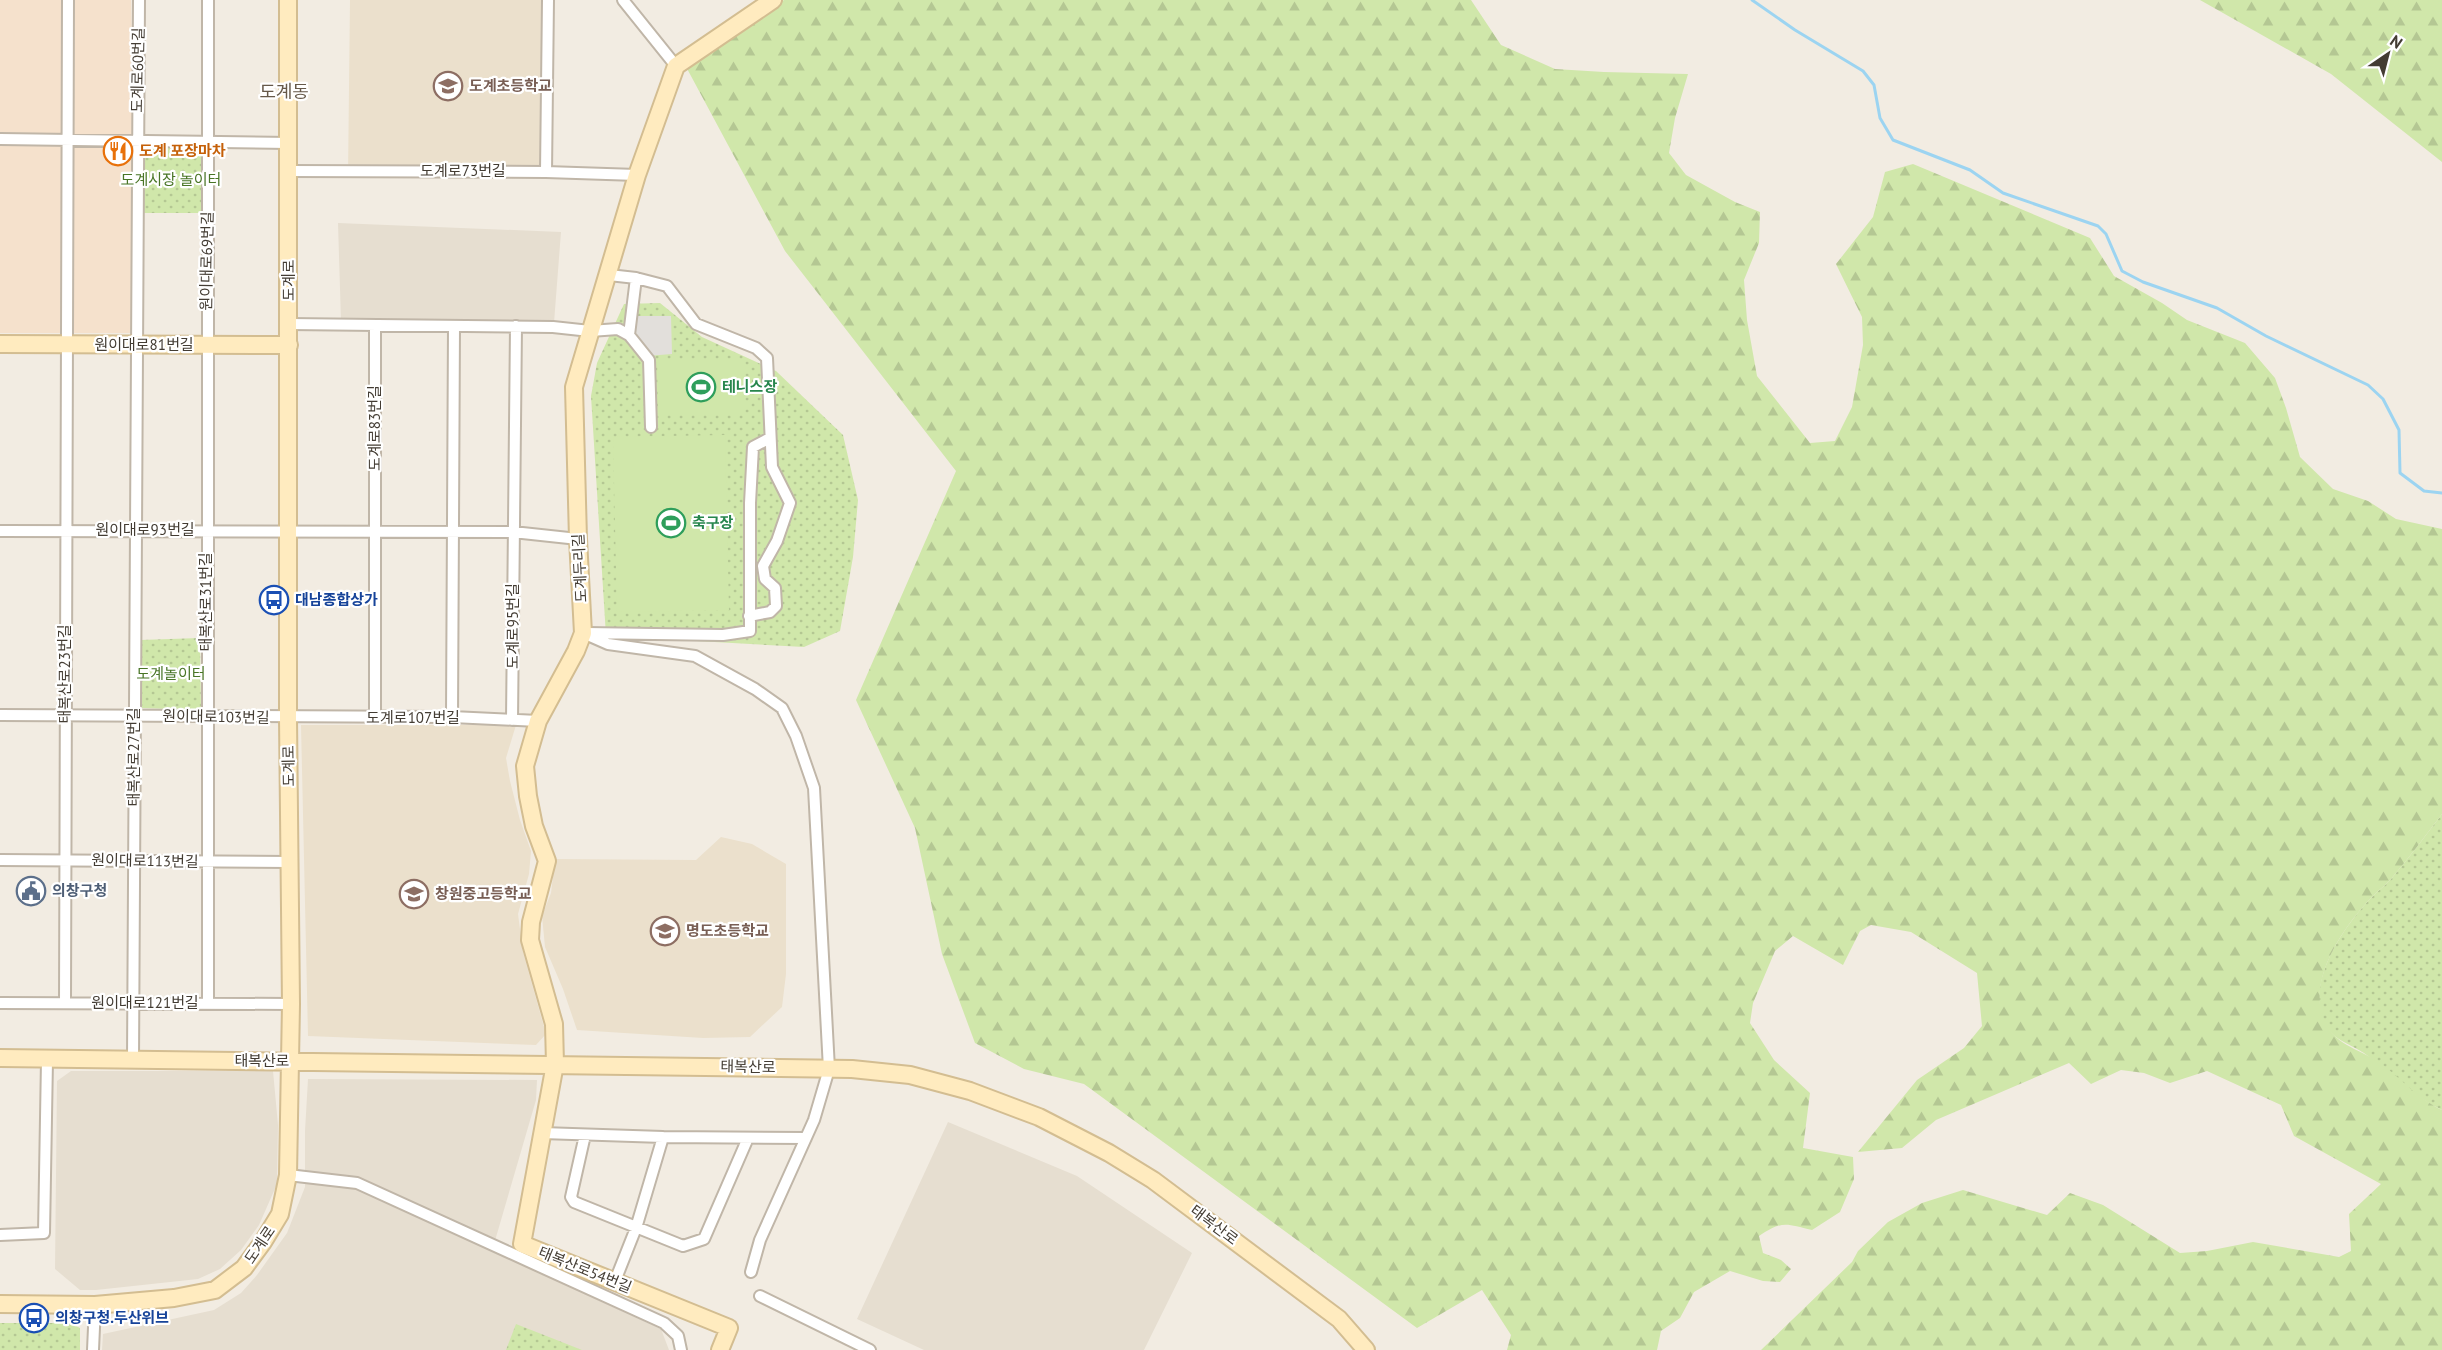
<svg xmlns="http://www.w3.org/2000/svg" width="2442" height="1350" font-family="'PT Sans','Noto Sans KR',sans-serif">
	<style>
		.residential { fill: #e6ded0 }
		.commercial { fill: #f5e1cc }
		.education { fill: #ebe0cc }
		.grass { fill: url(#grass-dots) }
		.forest { fill: url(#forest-firs) }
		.garden { fill: #d0e7aa }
		.parking { fill: #e2dfdb }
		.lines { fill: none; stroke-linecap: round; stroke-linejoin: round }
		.stream { stroke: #9cd4f1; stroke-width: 3 }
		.street-casing { stroke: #c0b6a8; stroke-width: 14 }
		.secondary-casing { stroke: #d3bd91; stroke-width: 20 }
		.street { stroke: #fff; stroke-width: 10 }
		.secondary { stroke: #ffebbf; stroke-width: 16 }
		.labels { text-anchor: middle; stroke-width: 4.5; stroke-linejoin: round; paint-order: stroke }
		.street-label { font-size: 15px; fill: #433c33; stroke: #fff }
		.education-label { font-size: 15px; font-weight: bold; fill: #785e54; stroke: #fff; text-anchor: start }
		.food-label { font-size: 15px; font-weight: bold; fill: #c56008; stroke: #fff; text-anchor: start }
		.park-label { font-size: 15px; fill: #497526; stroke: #fff }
		.leisure-label { font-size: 15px; font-weight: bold; fill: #27864d; stroke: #fff; text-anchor: start }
		.transit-label { font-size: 15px; font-weight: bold; fill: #164399; stroke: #fff; text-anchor: start }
		.service-label { font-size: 15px; font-weight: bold; fill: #4e5e75; stroke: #fff; text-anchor: start }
		.quarter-label { font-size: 18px; fill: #66594a; stroke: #fff }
	</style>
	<defs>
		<pattern id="grass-dots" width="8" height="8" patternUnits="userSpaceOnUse" patternTransform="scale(1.5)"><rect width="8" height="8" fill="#d0e7aa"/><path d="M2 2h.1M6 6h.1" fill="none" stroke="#b4c793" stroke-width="1.8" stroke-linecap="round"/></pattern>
		<pattern id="forest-firs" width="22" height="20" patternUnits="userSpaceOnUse" patternTransform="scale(1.5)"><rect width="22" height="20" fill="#d0e7aa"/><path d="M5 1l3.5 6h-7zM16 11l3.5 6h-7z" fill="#b4c793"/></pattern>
	</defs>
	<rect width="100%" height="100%" fill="#f2ece2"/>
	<path class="residential" d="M 338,223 L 561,232 L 554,323 L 341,321 Z
		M 71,1071 L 273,1071 L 278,1125 L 277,1184 L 259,1225 L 241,1250 L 220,1269 L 198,1279 L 96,1290 L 80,1290 L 55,1269 L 57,1081 Z
		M 308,1079 L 537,1080 L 536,1100 L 492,1251 L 661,1329 L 669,1350 L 102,1350 L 103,1334 L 214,1310 L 241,1293 L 257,1275 L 287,1233 L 305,1187 L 305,1131 Z
		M 948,1122 L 1077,1176 L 1192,1253 L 1144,1350 L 924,1350 L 857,1319 Z"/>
	<path class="commercial" d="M 0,0 L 131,0 L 134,138 L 132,333 L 0,333 Z"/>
	<path class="education" d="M 350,0 L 548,0 L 546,172 L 348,176 Z
		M 301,725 L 516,725 L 506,758 L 510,781 L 520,820 L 531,851 L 529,874 L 518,914 L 523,952 L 546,1034 L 536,1045 L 308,1036 Z
		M 721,837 L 752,844 L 786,864 L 786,974 L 782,1007 L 750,1037 L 703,1038 L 577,1030 L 563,989 L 545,947 L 542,916 L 551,893 L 555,859 L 696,860 Z"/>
	<path class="grass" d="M 139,148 L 203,148 L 203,213 L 139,213 Z
		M 660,303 L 702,337 L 776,371 L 843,435 L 858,500 L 853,557 L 840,631 L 804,647 L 606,636 L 591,396 L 597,363 L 624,304 Z
		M 200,638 L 201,710 L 141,708 L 140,640 Z
		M 2442,814 L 2442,1110 C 2414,1097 2392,1075 2368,1056 C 2356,1046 2337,1042 2327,1028 C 2302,987 2342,928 2371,898 C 2377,891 2385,886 2391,879 C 2409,858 2425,836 2442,814 Z
		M 0,1323 L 70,1323 L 80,1328 L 80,1350 L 0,1350 Z
		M 516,1324 L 582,1350 L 506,1350 Z"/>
	<path class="forest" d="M 784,0 L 1471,0 L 1501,45 L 1555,69 L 1604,72 L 1688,74 L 1675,118 L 1669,153 L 1686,175 L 1735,202 L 1760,212 L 1759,243 L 1744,280 L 1747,320 L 1757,376 L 1810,443 L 1835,441 L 1852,407 L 1863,345 L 1862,317 L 1836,264 L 1873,217 L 1885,172 L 1913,164 L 2090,238 L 2114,276 L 2162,303 L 2187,320 L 2245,343 L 2275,378 L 2286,408 L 2300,457 L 2333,489 L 2368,501 L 2396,519 L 2442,529 L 2442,814 C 2425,836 2409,858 2391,879 C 2385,886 2377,891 2371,898 C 2342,928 2302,987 2328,1028 C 2340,1047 2367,1052 2384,1066 C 2405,1082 2417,1098 2442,1110 L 2442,1350 L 1761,1350 L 1852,1262 L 1858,1251 L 1888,1222 L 1922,1203 L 1963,1190 L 2047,1215 L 2070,1193 L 2103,1205 L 2180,1253 L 2207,1251 L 2253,1242 L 2339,1257 L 2351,1251 L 2349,1214 L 2381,1184 L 2294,1136 L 2281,1105 L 2207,1071 L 2170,1083 L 2144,1073 L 2121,1070 L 2091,1084 L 2069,1063 L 1936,1120 L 1902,1148 L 1858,1152 L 1917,1080 L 1964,1048 L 1982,1026 L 1977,973 L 1911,932 L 1871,925 L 1860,931 L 1843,965 L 1793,936 L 1775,951 L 1753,1003 L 1750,1023 L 1774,1060 L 1810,1093 L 1803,1148 L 1853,1157 L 1854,1179 L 1840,1212 L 1812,1230 C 1786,1224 1783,1220 1759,1236 L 1763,1253 L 1781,1260 L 1791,1269 L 1780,1282 L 1763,1281 L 1730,1271 L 1694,1292 L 1680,1318 L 1661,1331 L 1657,1350 L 1507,1350 L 1511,1335 L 1482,1290 L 1417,1328 L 1084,1084 L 1024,1069 L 975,1043 L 942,954 L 915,828 L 856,700 L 956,471 L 785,251 L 684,63 Z
		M 2200,0 L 2442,0 L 2442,162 L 2331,74 Z"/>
	<path class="garden" d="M 657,360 L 744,360 L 744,414 L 658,414 Z
		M 725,435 L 729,610 L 617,612 L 613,437 Z"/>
	<path class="parking" d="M 635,316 L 671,316 L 672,354 L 647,356 L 633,333 Z"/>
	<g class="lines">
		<path class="stream" d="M 1752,0 L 1795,30 L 1863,71 L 1874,85 L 1880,118 L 1893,140 L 1970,170 L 2003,193 L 2098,226 L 2106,234 L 2122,271 L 2143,282 L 2217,308 L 2266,336 L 2368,385 L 2383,399 L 2399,430 L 2400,473 L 2424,491 L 2442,493"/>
		<g class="street-casing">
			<path id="street" d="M 623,0 L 676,66
				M 0,139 L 289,143
				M 289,171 L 546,172 L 637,175
				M 546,172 L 548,0
				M 609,275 L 636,278 L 667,286 L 696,324 L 756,348 L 767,358 L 772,467 L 790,503 L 777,541 L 763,566 L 765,579 L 775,588 L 776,606 L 770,612 L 749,616
				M 289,324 L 553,327 L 590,331 L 618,329 L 629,335 L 649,360 L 651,427
				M 629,335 L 636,278
				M 0,531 L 513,532 L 578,539
				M 583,633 L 608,644 L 695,656 L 755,689 L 782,708 L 796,736 L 814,788 L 829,1069 L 814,1120 L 760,1240 L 751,1272
				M 586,633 L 723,635 L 750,631 L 750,503 L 753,447 L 770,438
				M 0,715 L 452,717 L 538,721
				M 452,717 L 454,326
				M 375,718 L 375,325
				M 512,720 L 516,326
				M 0,860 L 291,862
				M 0,1003 L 291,1004
				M 65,1003 L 68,0
				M 208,1003 L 208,0
				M 133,1060 L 139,0
				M 542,1133 L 663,1137 L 636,1228 L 615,1281
				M 585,1135 L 571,1197 L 574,1202 L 683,1246 L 704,1239 L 748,1138
				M 663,1137 L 806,1138
				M 288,1175 L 357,1183 L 664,1323 L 678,1336 L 681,1350
				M 0,1235 L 44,1233 L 47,1060
				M 760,1296 L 870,1350
				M 93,1350 L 95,1305"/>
		</g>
		<g class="secondary-casing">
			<path id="secondary" d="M 0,344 L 289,345
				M 0,1058 L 852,1069 L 910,1075 L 970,1091 L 1039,1117 L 1109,1153 L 1153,1180 L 1339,1319 L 1366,1350
				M 0,1304 L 95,1305 L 174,1298 L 215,1290 L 244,1268 L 263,1242 L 280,1214 L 288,1175 L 291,1004 L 288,718 L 288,0
				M 720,1350 L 729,1328 L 522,1244 L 555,1064 L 554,1024 L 530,940 L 531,922 L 547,861 L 534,826 L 528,796 L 525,766 L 538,721 L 576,651 L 583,633 L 578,539 L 574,387 L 637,175 L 676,66 L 773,0"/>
		</g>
		<use href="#street" class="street"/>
		<use href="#secondary" class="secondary"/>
	</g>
	<defs>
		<g id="school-ring" transform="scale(1.5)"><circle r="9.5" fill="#fff" stroke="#8d6e63" stroke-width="1.5"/><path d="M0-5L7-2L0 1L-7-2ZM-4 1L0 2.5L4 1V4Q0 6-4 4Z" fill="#8d6e63"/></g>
		<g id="restaurant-ring" transform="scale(1.5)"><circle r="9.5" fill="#fff" stroke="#e8710a" stroke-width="1.5"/><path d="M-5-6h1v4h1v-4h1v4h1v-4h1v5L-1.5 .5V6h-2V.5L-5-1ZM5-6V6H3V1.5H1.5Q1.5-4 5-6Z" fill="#e8710a"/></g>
		<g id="stadium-ring" transform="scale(1.5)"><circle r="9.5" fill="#fff" stroke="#2e9e5b" stroke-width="1.5"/><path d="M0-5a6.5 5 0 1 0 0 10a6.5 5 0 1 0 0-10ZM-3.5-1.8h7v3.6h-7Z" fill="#2e9e5b"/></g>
		<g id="bus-ring" transform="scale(1.5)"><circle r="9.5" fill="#fff" stroke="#1a4fb4" stroke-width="1.5"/><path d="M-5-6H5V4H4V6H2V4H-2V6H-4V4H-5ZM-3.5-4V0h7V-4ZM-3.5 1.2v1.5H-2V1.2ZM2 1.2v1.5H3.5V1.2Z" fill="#1a4fb4"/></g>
		<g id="civic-ring" transform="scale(1.5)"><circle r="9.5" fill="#fff" stroke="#5c6f8a" stroke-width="1.5"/><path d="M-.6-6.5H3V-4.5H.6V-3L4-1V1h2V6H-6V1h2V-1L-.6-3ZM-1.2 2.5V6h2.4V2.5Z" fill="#5c6f8a"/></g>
	</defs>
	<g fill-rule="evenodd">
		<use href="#school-ring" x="448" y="86"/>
		<use href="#restaurant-ring" x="118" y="151"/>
		<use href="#stadium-ring" x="701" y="387"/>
		<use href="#stadium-ring" x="671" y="523"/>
		<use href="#bus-ring" x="274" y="600"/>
		<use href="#civic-ring" x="31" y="891"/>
		<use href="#school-ring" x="414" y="894"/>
		<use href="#school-ring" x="665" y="931"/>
		<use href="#bus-ring" x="34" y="1318"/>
	</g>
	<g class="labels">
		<g class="street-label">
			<text transform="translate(138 70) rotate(-89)" y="5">도계로60번길</text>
			<text x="463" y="176">도계로73번길</text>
			<text transform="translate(207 261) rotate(-89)" y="5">원이대로69번길</text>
			<text transform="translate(289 280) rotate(-90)" y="5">도계로</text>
			<text x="144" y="350">원이대로81번길</text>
			<text transform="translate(375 428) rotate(-90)" y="5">도계로83번길</text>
			<text x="145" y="535">원이대로93번길</text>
			<text transform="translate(580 568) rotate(-93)" y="5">도계두리길</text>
			<text transform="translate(206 602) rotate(-90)" y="5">태복산로31번길</text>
			<text transform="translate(513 626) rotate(-90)" y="5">도계로95번길</text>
			<text transform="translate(65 674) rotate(-90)" y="5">태복산로23번길</text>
			<text transform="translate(216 717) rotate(1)" y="5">원이대로103번길</text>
			<text x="413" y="723">도계로107번길</text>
			<text transform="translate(134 757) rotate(-90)" y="5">태복산로27번길</text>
			<text transform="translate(289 766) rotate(-91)" y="5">도계로</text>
			<text transform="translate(145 861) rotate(1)" y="5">원이대로113번길</text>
			<text x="145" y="1008">원이대로121번길</text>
			<text x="262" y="1066">태복산로</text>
			<text transform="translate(748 1067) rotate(1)" y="5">태복산로</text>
			<text transform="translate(1214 1225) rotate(37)" y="5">태복산로</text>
			<text transform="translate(260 1245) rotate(-56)" y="5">도계로</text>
			<text transform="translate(585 1270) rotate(22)" y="5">태복산로54번길</text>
		</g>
		<g class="education-label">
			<text x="469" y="91">도계초등학교</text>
			<text x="435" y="899">창원중고등학교</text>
			<text x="686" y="936">명도초등학교</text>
		</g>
		<g class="food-label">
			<text x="139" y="156">도계 포장마차</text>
		</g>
		<g class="park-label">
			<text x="171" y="185">도계시장 놀이터</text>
			<text x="171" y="679">도계놀이터</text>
		</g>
		<g class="leisure-label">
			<text x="722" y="392">테니스장</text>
			<text x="692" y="528">축구장</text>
		</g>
		<g class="transit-label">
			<text x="295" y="605">대남종합상가</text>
			<text x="55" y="1323">의창구청.두산위브</text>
		</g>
		<g class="service-label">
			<text x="52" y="896">의창구청</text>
		</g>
		<g class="quarter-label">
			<text x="284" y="98">도계동</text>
		</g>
	</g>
	<g transform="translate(2388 54) rotate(35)" stroke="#ffffff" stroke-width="4.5" paint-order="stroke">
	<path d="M0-4.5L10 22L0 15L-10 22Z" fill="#433c33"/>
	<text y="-9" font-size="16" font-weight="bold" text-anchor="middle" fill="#433c33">N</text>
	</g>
</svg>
